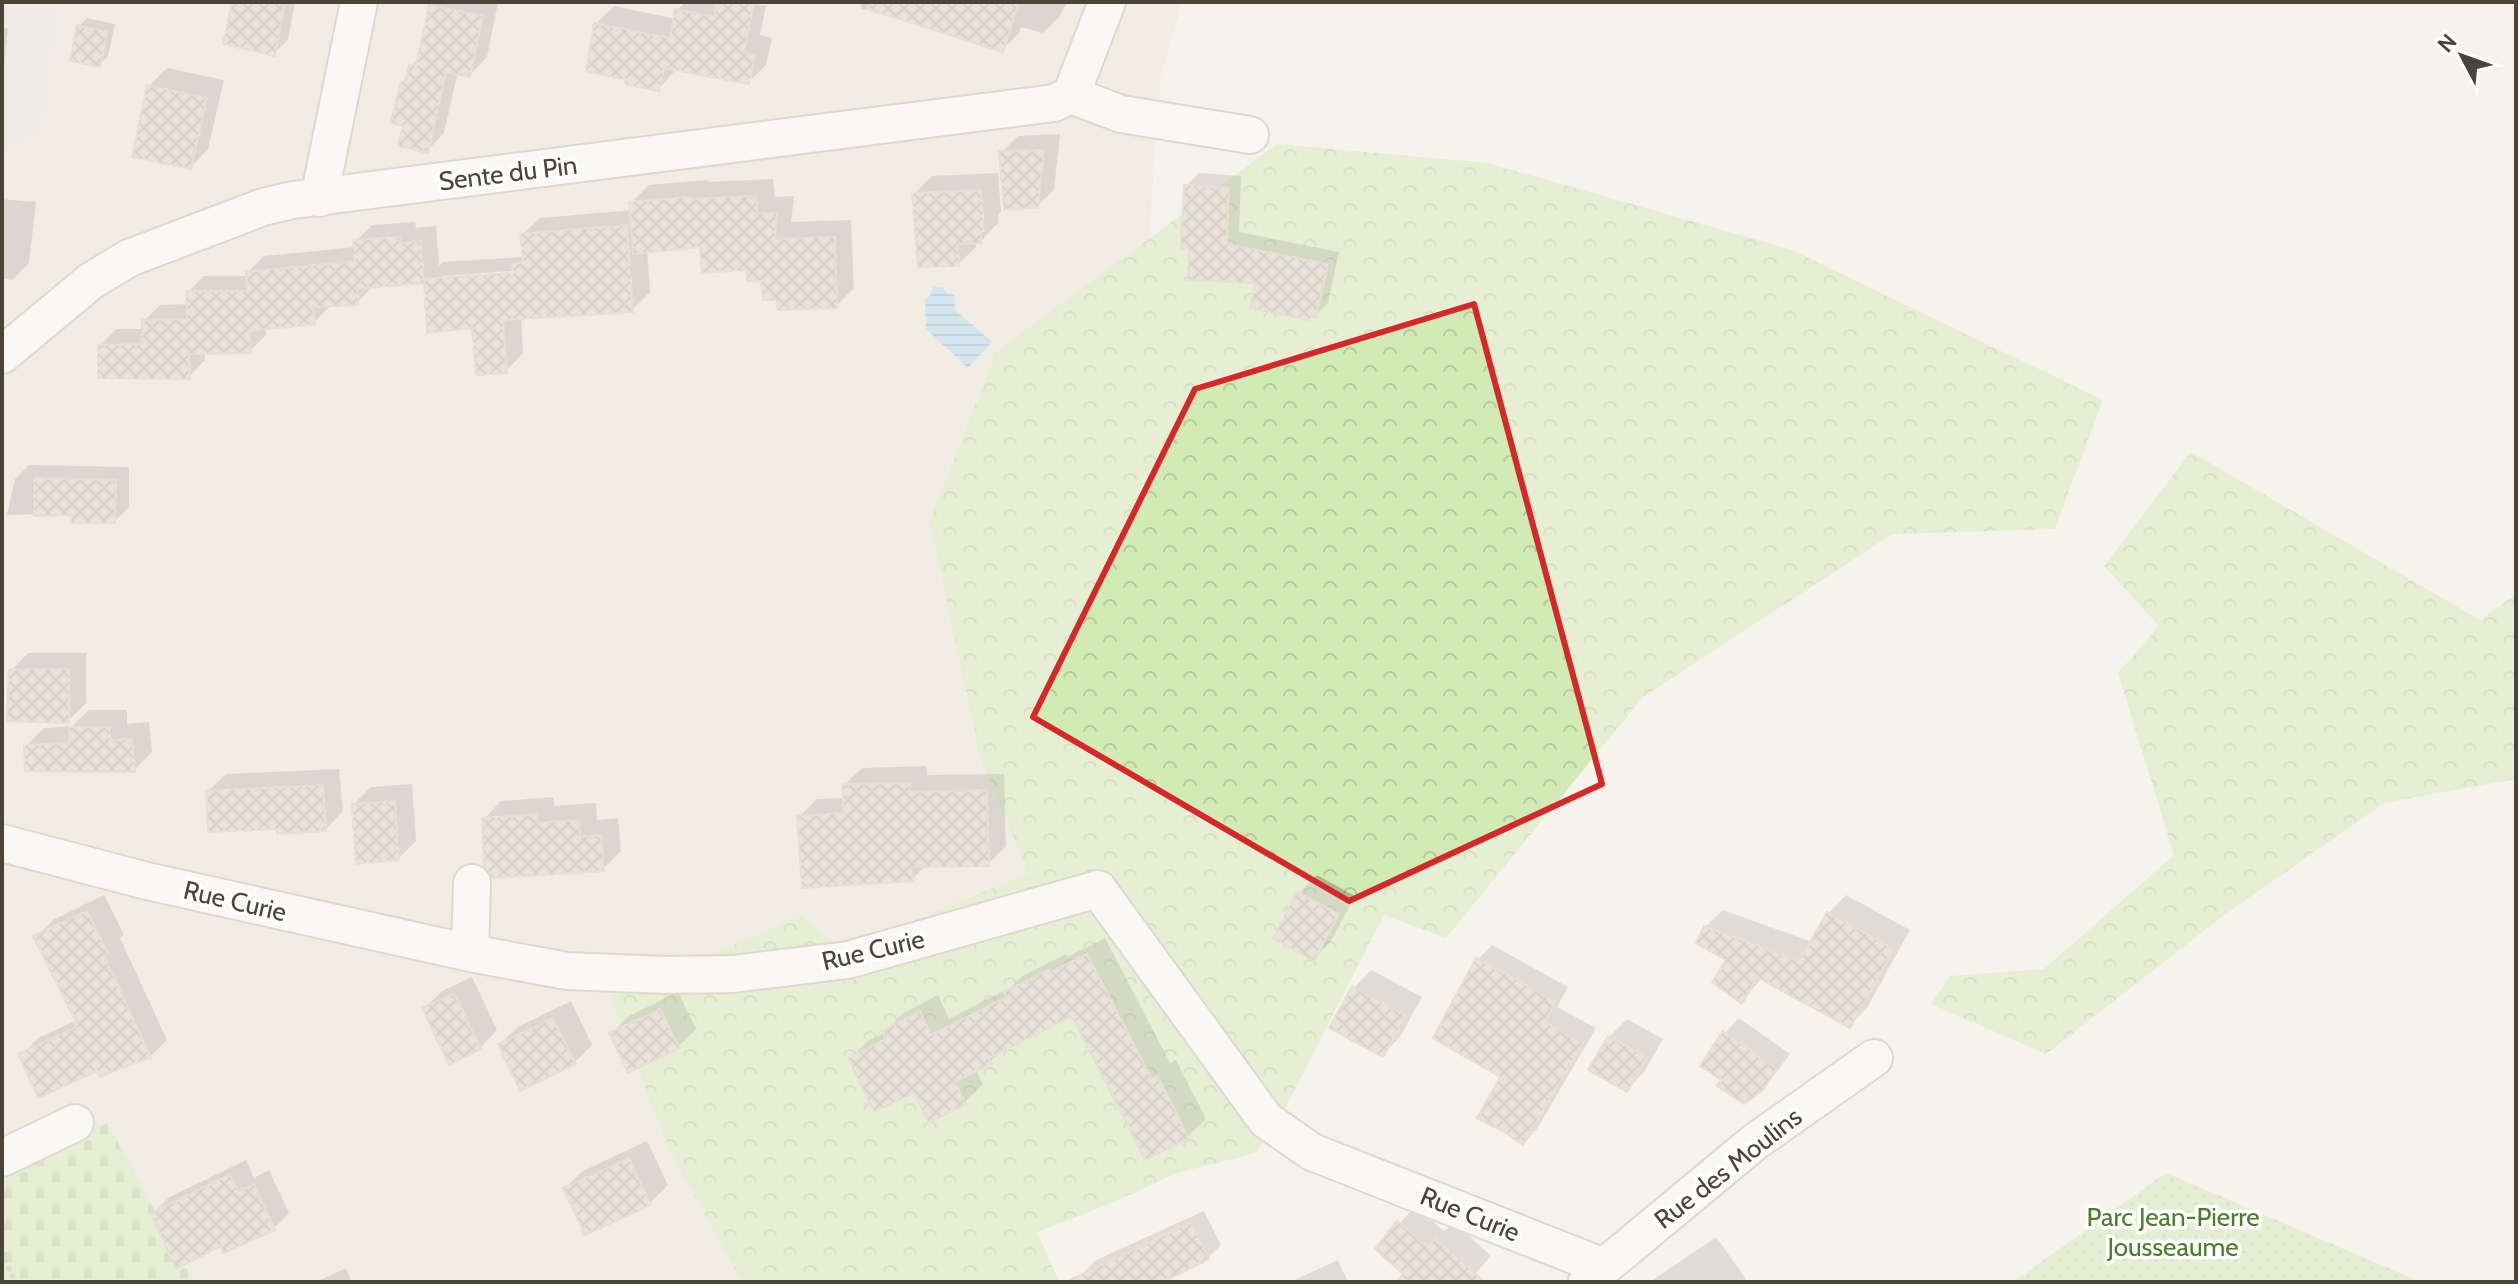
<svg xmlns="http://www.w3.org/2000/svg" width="2518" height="1284" font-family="Cabin,sans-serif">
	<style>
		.residential { fill: #eae5da }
		.industrial { fill: #e6e2dd }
		.forest { fill: url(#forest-crowns) }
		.cemetery { fill: url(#cemetery-stones) }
		.park { fill: url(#park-dots) }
		.water { fill: url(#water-rules) }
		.shadow { fill: #0003; fill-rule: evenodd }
		.building { fill: url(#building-cross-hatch); stroke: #d3c7b4; stroke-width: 2 }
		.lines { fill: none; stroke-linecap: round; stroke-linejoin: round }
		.street-casing { stroke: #c2bbae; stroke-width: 40 }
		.path { stroke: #c4b79f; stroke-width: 5; stroke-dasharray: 4 4; stroke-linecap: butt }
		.street { stroke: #fff; stroke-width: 36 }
		.marked { fill: none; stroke: #d62828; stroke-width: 6; stroke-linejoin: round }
		.labels { text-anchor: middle; stroke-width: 7; stroke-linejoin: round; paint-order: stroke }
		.street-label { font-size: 26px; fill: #4b4439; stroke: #fff }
		.park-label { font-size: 26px; fill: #4a7f2a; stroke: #fff }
	</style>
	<defs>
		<pattern id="forest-crowns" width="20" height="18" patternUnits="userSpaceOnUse" patternTransform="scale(2)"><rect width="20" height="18" fill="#d2eab5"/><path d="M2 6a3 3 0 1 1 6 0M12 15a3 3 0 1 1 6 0" fill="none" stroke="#b6ca9c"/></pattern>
		<pattern id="cemetery-stones" width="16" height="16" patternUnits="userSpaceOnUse" patternTransform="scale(2)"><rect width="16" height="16" fill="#d2eab5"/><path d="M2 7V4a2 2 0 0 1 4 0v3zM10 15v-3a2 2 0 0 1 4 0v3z" fill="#b6ca9c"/></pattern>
		<pattern id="park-dots" width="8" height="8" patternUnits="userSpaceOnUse" patternTransform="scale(2)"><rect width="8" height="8" fill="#d2eab5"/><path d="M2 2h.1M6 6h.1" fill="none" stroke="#b6ca9c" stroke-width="1.8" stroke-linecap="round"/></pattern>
		<pattern id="water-rules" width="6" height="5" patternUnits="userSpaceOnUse" patternTransform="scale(2)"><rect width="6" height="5" fill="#a9d4f2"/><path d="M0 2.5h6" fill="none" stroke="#8caec5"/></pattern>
		<pattern id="building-cross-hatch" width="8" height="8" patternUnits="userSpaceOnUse" patternTransform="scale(2)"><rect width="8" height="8" fill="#d8cfc1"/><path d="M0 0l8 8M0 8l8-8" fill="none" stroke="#b1aa9e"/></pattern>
	</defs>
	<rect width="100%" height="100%" fill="#f6f3ec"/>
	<path class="residential" d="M 2,2 L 1182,2 L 1161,76 L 1098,889 L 1004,1282 L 2,1282 Z"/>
	<path class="industrial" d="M 2,2 L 61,2 L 44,137 L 2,151 Z"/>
	<path class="forest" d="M 1277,144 L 1488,163 L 1792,250 L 2103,400 L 2055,529 L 1892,534 L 1643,697 L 1446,938 L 1384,915 L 1287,1105 L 1256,1153 L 1177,1173 L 1107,1205 L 1037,1232 L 1059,1282 L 742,1282 L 669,1149 L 611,997 L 802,916 L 842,950 L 1029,873 L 981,761 L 930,521 L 997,351 Z
		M 2191,452 L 2480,620 L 2516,594 L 2516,779 L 2384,803 L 2223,916 L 2046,1054 L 1931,1004 L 1950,976 L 2044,969 L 2174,855 L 2118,673 L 2159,626 L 2104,566 Z"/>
	<path class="cemetery" d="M 107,1123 L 194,1282 L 2,1282 L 2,1174 Z"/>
	<path class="park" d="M 2166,1173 L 2421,1282 L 2013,1282 Z"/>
	<path class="water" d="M 933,287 L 943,287 L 947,294 L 954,295 L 955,310 L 992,342 L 968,368 L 926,329 L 925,298 L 930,296 Z"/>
	<path class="shadow" d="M 234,2 L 295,2 L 288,40 L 274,53 Z
		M 435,2 L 498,2 L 487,57 L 470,75 L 458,72 L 444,133 L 427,151 L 405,124 L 402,82 L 409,75 L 411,66 L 420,57 L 431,6 Z
		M 685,2 L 744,2 L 766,6 L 760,35 L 772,38 L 766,65 L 749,82 L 677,68 L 659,89 L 596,24 L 614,6 L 676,19 L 677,10 Z
		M 848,2 L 1067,2 L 1060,16 L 1043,33 L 1021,27 L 1019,33 L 1002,50 L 904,18 L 861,9 L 862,5 Z
		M 87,18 L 115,24 L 108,56 L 99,65 L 79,26 Z
		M 2,28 L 8,28 L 2,88 Z
		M 167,68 L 224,80 L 208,149 L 191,167 L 149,86 Z
		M 1060,134 L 1054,190 L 1037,206 L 1002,152 L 1018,136 Z
		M 998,173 L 1001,211 L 998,214 L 998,223 L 981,241 L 976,241 L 976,247 L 958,264 L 914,194 L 932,176 Z
		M 1199,173 L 1241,176 L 1239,232 L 1339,252 L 1328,303 L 1316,315 L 1313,315 L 1310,318 L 1258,282 L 1191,247 L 1186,186 Z
		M 773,179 L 775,197 L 794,196 L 791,222 L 851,220 L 854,288 L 836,306 L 779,298 L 763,279 L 748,268 L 702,245 L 647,250 L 650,292 L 632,310 L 521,317 L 523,353 L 506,371 L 474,326 L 426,280 L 374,285 L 357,303 L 330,306 L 314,322 L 266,327 L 266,335 L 250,351 L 205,352 L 205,360 L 189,377 L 100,346 L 116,329 L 144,329 L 144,321 L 160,305 L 189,304 L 188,292 L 204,276 L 248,276 L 248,272 L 264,256 L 356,247 L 356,241 L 372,225 L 415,222 L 416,228 L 436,226 L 439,266 L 443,262 L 522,257 L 524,255 L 522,235 L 540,218 L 632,210 L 631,203 L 649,185 L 707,180 L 707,182 ZM 523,270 L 523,274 L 442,280 L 442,276 Z
		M 2,199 L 36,202 L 29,263 L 12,280 L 2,278 Z
		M 29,465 L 129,467 L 129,507 L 115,521 L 73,513 L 7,515 L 15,479 Z
		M 28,653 L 86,653 L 86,703 L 68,721 L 11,671 Z
		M 89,710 L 127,710 L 127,724 L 149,722 L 152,752 L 134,770 L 26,746 L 44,728 L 72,726 Z
		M 927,766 L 927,775 L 1004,774 L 1006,846 L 988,864 L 926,865 L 912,879 L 799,817 L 817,799 L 845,798 L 844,785 L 862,768 Z
		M 339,769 L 343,811 L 326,829 L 278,827 L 208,791 L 226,774 Z
		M 412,784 L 416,841 L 398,859 L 354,804 L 371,787 Z
		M 554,797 L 554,806 L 596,803 L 597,820 L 618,818 L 621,851 L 603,869 L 484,819 L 501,801 Z
		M 1317,875 L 1355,896 L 1331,941 L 1314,959 L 1276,937 L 1299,893 Z
		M 104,895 L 124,935 L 120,938 L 167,1040 L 150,1057 L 98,1068 L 21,1055 L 38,1038 L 77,1020 L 36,937 L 53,920 Z
		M 1846,895 L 1910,930 L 1867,1008 L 1849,1026 L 1762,978 L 1742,1001 L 1729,959 L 1705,927 L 1723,910 L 1812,942 L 1829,913 Z
		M 1105,938 L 1170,1063 L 1176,1060 L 1206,1119 L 1188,1136 L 1072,1013 L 1004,1048 L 991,1061 L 975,1069 L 983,1084 L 965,1102 L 930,1120 L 915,1091 L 850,1058 L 868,1041 L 885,1032 L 902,1014 L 938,995 L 949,1019 L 1011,987 L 1024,975 L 1066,954 L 1067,957 Z
		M 1492,945 L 1568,987 L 1557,1007 L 1596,1028 L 1537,1129 L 1523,1143 L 1503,1076 L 1436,1037 L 1478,959 Z
		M 1371,970 L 1422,997 L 1400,1037 L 1383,1055 L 1354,988 Z
		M 472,977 L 497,1030 L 480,1048 L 424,1009 L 442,991 Z
		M 678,992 L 696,1029 L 678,1047 L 611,1033 L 629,1016 Z
		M 571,1001 L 592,1045 L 575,1062 L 500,1044 L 518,1027 Z
		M 1739,1018 L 1790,1054 L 1776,1073 L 1760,1089 L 1724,1079 L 1725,1033 Z
		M 1627,1019 L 1663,1039 L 1644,1072 L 1627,1090 L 1609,1037 Z
		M 647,1141 L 668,1185 L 650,1203 L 586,1232 L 565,1188 L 583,1171 Z
		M 246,1160 L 254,1178 L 269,1170 L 289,1213 L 274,1228 L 222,1244 L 153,1214 L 168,1198 Z
		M 1415,1206 L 1444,1231 L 1454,1222 L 1491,1256 L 1468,1282 L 1395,1282 L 1405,1276 L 1377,1249 Z
		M 1204,1211 L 1221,1245 L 1208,1258 L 1158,1282 L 1087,1282 L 1083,1273 L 1096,1260 Z
		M 1716,1237 L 1746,1279 L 1743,1282 L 1650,1282 Z
		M 1338,1260 L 1348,1282 L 1290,1282 Z
		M 346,1268 L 352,1282 L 316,1282 Z"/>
	<path class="building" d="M 232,2 L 285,2 L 275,56 L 223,44 Z
		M 716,2 L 754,2 L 744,53 L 755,55 L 749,84 L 664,68 L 659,91 L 625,84 L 626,80 L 586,71 L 594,23 L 670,38 L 675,9 L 715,17 Z
		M 869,2 L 1019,2 L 1003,52 L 868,9 Z
		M 429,5 L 483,16 L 470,77 L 446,72 L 428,153 L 398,146 L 403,126 L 391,123 L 401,81 L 406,81 L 409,65 L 416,66 Z
		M 77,25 L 107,32 L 100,67 L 70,61 Z
		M 147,85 L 207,98 L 191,169 L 132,157 Z
		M 1044,150 L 1038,208 L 1004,209 L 999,151 Z
		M 1184,185 L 1229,188 L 1227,244 L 1328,264 L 1316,318 L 1311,316 L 1310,320 L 1250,308 L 1255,283 L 1188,280 L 1189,249 L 1181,249 Z
		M 981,190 L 984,231 L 981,231 L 981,243 L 958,244 L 959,266 L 918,267 L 912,193 Z
		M 756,196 L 758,214 L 777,213 L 775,239 L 835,237 L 837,308 L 777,310 L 777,300 L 763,300 L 761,281 L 747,281 L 746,270 L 702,273 L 700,247 L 633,254 L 629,202 L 690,197 L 690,199 Z
		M 627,225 L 633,312 L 503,320 L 507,373 L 476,375 L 472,328 L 427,333 L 424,279 L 513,273 L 512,264 L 523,262 L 520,234 Z
		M 400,237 L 400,243 L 421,241 L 424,283 L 358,289 L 358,305 L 313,307 L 315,324 L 249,331 L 251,353 L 189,354 L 190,379 L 98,378 L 98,345 L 142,344 L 142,320 L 187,319 L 186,291 L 247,291 L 246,272 L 355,261 L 353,240 Z
		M 34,478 L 116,480 L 115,523 L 71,523 L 71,515 L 34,516 Z
		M 70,669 L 69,723 L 7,721 L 9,670 Z
		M 69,727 L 110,727 L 110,740 L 132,739 L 135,772 L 25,771 L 24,745 L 69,743 Z
		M 910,783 L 910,792 L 987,790 L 989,866 L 912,867 L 913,881 L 802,888 L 797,816 L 844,813 L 842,784 Z
		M 323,785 L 326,831 L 277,834 L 277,829 L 208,832 L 206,791 Z
		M 395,801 L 399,860 L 356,864 L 352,804 Z
		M 538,814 L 537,823 L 579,820 L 580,837 L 601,835 L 604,871 L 492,878 L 484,866 L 482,818 Z
		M 1297,892 L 1339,914 L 1314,961 L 1273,938 Z
		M 87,911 L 108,953 L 104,955 L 151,1058 L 121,1068 L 100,1077 L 97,1071 L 38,1098 L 18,1054 L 76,1027 L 74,1023 L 76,1022 L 33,936 Z
		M 1827,912 L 1894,949 L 1850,1028 L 1757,977 L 1742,1004 L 1712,982 L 1726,960 L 1696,943 L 1704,926 L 1799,961 Z
		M 1087,954 L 1152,1079 L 1158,1076 L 1189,1138 L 1145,1160 L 1072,1016 L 989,1058 L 992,1063 L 955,1082 L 966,1104 L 929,1123 L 914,1093 L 874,1112 L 848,1058 L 886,1039 L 882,1031 L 920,1011 L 931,1035 L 1006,997 L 1004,992 L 1048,970 L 1049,973 Z
		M 1476,958 L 1556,1001 L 1545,1022 L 1583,1043 L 1523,1145 L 1506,1133 L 1477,1118 L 1500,1077 L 1433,1038 Z
		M 1352,986 L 1406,1016 L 1383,1057 L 1329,1028 Z
		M 454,993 L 481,1049 L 449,1065 L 422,1008 Z
		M 660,1009 L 680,1048 L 628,1073 L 609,1033 Z
		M 553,1018 L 576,1064 L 520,1091 L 498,1044 Z
		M 1723,1031 L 1777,1069 L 1762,1091 L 1744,1104 L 1717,1086 L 1721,1080 L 1700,1066 Z
		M 1608,1036 L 1647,1057 L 1627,1092 L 1588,1070 Z
		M 629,1158 L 651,1205 L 585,1235 L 563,1188 Z
		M 230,1174 L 238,1191 L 254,1184 L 275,1230 L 223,1253 L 221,1246 L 176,1269 L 151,1213 Z
		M 1397,1221 L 1427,1246 L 1435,1237 L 1485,1282 L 1396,1282 L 1403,1274 L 1375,1249 Z
		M 1191,1222 L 1209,1259 L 1163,1282 L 1066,1282 Z"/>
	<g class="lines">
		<g class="street-casing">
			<path id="street" d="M 1071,95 L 1121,114 L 1250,135
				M 319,198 L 359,2
				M 2,355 L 91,281 L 129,258 L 263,207 L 293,200 L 1054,103 L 1071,95 L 1107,2
				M 2,843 L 147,881 L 470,953 L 567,971 L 666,975 L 733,974 L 848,960 L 1098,889 L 1266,1120 L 1312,1152 L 1604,1267
				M 470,953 L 472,883
				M 2,1158 L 75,1123
				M 1587,1281 L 1756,1141 L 1874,1058"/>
		</g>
		<path class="path" d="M 2,1252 L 15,1282"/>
		<use href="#street" class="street"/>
	</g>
	<path d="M0 0H2518V1284H0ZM 1474,304 L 1602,784 L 1349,901 L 1033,717 L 1195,389 Z" fill="#f6f3ec" fill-opacity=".55" fill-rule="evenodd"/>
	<path class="marked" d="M 1474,304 L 1602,784 L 1349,901 L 1033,717 L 1195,389 Z"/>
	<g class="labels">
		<g class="street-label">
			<text transform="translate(508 173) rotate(-7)" y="9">Sente du Pin</text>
			<text transform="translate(235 901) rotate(13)" y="9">Rue Curie</text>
			<text transform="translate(873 950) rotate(-13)" y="9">Rue Curie</text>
			<text transform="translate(1728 1168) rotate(-38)" y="9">Rue des Moulins</text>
			<text transform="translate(1470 1214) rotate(22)" y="9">Rue Curie</text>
		</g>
		<g class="park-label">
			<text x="2173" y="1226">Parc Jean-Pierre<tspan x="2173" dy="30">Jousseaume</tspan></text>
		</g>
	</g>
	<rect width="2518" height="1284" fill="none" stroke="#4b4439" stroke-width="8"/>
	<g transform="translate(2462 56) rotate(311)" stroke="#ffffff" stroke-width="6" paint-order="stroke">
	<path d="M0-6L14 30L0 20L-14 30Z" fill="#4b4439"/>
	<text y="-12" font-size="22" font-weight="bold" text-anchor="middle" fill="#4b4439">N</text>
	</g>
</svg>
